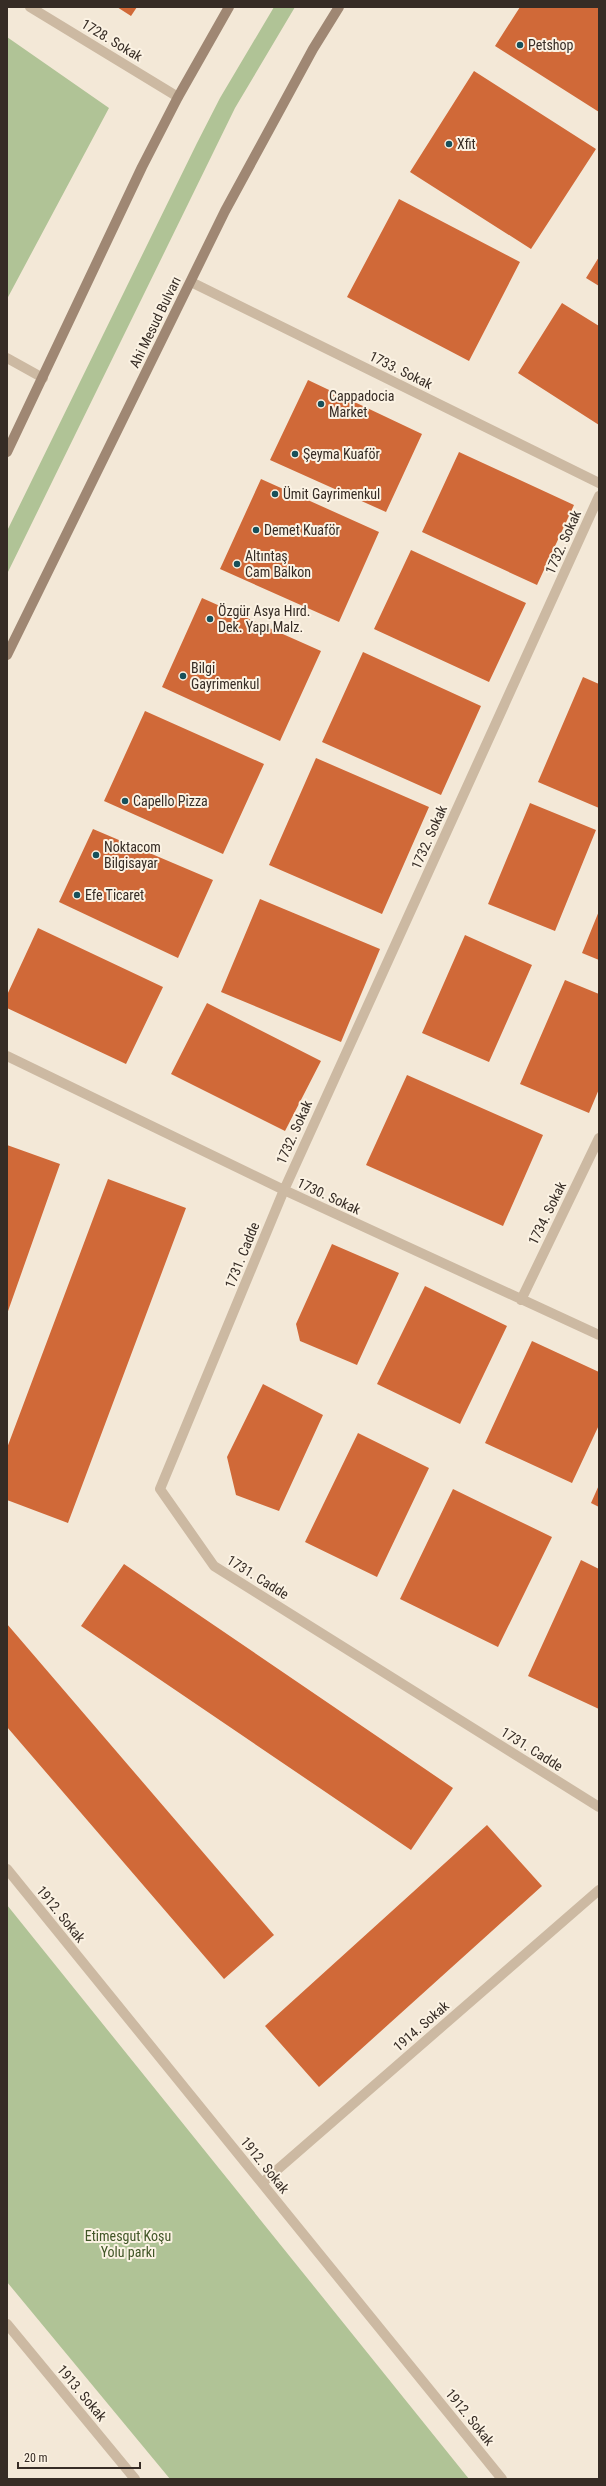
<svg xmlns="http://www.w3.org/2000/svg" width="606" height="2486" font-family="'Roboto Condensed',sans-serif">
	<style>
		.green { fill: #b0c396 }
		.building { fill: #d06938 }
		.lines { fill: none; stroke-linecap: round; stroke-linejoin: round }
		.minor { stroke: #ccb9a2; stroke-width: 10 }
		.secondary { stroke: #9f8773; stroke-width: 10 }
		.poi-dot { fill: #17505a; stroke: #fbf2e3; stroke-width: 1.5 }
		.labels { text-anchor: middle; stroke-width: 4; stroke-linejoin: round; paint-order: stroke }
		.street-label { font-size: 14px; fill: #362c25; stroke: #fbf2e3 }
		.poi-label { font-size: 14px; fill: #362c25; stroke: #fbf2e3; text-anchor: start }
		.park-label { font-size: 14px; fill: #415627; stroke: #fbf2e3 }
	</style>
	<rect width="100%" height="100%" fill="#f3e8d7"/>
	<path class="green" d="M 274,7 L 295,7 L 235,108 L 7,574 L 7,531 L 197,143 L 220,98 Z
		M 7,37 L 109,108 L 7,299 Z
		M 7,1905 L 469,2479 L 170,2479 L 7,2282 Z"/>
	<path class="building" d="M 117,7 L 137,7 L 131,16 Z
		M 520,7 L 599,7 L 599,112 L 495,46 Z
		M 474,71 L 596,149 L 531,249 L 410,172 Z
		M 399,199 L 520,262 L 469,361 L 347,297 Z
		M 599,257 L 599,286 L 586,278 Z
		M 562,303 L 599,326 L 599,425 L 518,373 Z
		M 308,380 L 422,434 L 386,512 L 270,460 Z
		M 459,452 L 574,505 L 537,585 L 422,532 Z
		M 261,479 L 379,532 L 339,622 L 220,569 Z
		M 411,550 L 526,603 L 489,682 L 374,629 Z
		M 202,598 L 321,651 L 280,741 L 162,687 Z
		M 363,652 L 481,706 L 441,795 L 322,742 Z
		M 583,677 L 599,684 L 599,808 L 538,782 Z
		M 145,711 L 264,764 L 223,854 L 104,801 Z
		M 316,758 L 429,807 L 382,914 L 269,865 Z
		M 530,803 L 596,830 L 555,931 L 488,904 Z
		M 93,829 L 213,880 L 178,958 L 59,902 Z
		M 260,899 L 380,949 L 341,1042 L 221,992 Z
		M 599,911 L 599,960 L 582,953 Z
		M 38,928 L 163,987 L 126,1064 L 7,1008 L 7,995 Z
		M 465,935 L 532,965 L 489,1062 L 422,1033 Z
		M 565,980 L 599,994 L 599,1089 L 589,1113 L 520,1084 Z
		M 207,1003 L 321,1061 L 285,1131 L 171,1074 Z
		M 407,1075 L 543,1135 L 503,1226 L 366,1165 Z
		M 7,1145 L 60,1164 L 7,1314 Z
		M 108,1179 L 186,1208 L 68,1523 L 7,1500 L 7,1448 Z
		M 332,1244 L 399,1273 L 357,1365 L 300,1341 L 296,1324 Z
		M 425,1286 L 507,1326 L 460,1424 L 377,1384 Z
		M 532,1341 L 599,1372 L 599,1425 L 572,1483 L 485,1443 Z
		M 263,1384 L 323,1415 L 279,1511 L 236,1495 L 227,1457 Z
		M 358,1433 L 429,1468 L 377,1577 L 305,1542 Z
		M 599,1485 L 599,1507 L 591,1503 Z
		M 453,1489 L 552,1537 L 498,1647 L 400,1599 Z
		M 581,1560 L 599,1569 L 599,1709 L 528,1676 Z
		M 124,1564 L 453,1788 L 411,1850 L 81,1626 Z
		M 7,1624 L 274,1935 L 224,1979 L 7,1727 Z
		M 487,1825 L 542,1886 L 319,2087 L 265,2026 Z"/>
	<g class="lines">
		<path class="minor" d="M 30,7 L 178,97
			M 191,282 L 599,483
			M 7,358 L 43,378
			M 599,496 L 284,1190 L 160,1489 L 214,1566 L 599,1807
			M 7,1056 L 284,1190 L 599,1335
			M 521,1300 L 599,1138
			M 7,1869 L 502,2479
			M 262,2183 L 599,1890
			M 7,2324 L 135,2479"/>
		<path class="secondary" d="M 7,452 L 142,167 L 178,97 L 229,7
			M 7,655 L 225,211 L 313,49 L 339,7"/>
	</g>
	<g class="poi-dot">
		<circle cx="520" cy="45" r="4"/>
		<circle cx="449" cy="144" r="4"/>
		<circle cx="321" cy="404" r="4"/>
		<circle cx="295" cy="454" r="4"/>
		<circle cx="275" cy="494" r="4"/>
		<circle cx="256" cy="530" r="4"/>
		<circle cx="237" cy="564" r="4"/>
		<circle cx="210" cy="619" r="4"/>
		<circle cx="183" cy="676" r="4"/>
		<circle cx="125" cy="801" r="4"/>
		<circle cx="96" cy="855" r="4"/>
		<circle cx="77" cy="895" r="4"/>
	</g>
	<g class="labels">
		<g class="street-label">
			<text transform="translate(112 40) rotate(31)" y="5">1728. Sokak</text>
			<text transform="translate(155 322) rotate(-64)" y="5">Ahi Mesud Bulvarı</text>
			<text transform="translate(401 370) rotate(26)" y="5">1733. Sokak</text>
			<text transform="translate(563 542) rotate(-66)" y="5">1732. Sokak</text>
			<text transform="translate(429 837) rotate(-66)" y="5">1732. Sokak</text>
			<text transform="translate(294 1132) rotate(-66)" y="5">1732. Sokak</text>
			<text transform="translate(329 1196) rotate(25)" y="5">1730. Sokak</text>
			<text transform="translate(547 1213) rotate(-64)" y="5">1734. Sokak</text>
			<text transform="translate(242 1255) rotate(-68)" y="5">1731. Cadde</text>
			<text transform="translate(258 1577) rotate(32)" y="5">1731. Cadde</text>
			<text transform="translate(532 1749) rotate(32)" y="5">1731. Cadde</text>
			<text transform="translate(61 1914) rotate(51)" y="5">1912. Sokak</text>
			<text transform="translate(421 2026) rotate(-41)" y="5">1914. Sokak</text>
			<text transform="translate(265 2165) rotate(51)" y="5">1912. Sokak</text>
			<text transform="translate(82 2393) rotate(50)" y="5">1913. Sokak</text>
			<text transform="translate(470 2417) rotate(51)" y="5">1912. Sokak</text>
		</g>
		<g class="poi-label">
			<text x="528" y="50">Petshop</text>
			<text x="457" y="149">Xfit</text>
			<text x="329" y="401">Cappadocia<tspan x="329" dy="16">Market</tspan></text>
			<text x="303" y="459">Şeyma Kuaför</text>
			<text x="283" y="499">Ümit Gayrimenkul</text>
			<text x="264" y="535">Demet Kuaför</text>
			<text x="245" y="561">Altıntaş<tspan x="245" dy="16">Cam Balkon</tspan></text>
			<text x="218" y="616">Özgür Asya Hırd.<tspan x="218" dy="16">Dek. Yapı Malz.</tspan></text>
			<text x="191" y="673">Bilgi<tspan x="191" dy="16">Gayrimenkul</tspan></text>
			<text x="133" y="806">Capello Pizza</text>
			<text x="104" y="852">Noktacom<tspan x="104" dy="16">Bilgisayar</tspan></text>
			<text x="85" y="900">Efe Ticaret</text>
		</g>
		<g class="park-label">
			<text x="128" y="2241">Etimesgut Koşu<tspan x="128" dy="16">Yolu parkı</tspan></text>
		</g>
	</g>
	<rect width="606" height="2486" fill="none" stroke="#362c25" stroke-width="16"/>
	<path d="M18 2462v6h122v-6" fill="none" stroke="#362c25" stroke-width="2"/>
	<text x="24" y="2462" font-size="12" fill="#362c25" stroke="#fbf2e3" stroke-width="3" paint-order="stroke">20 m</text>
</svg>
